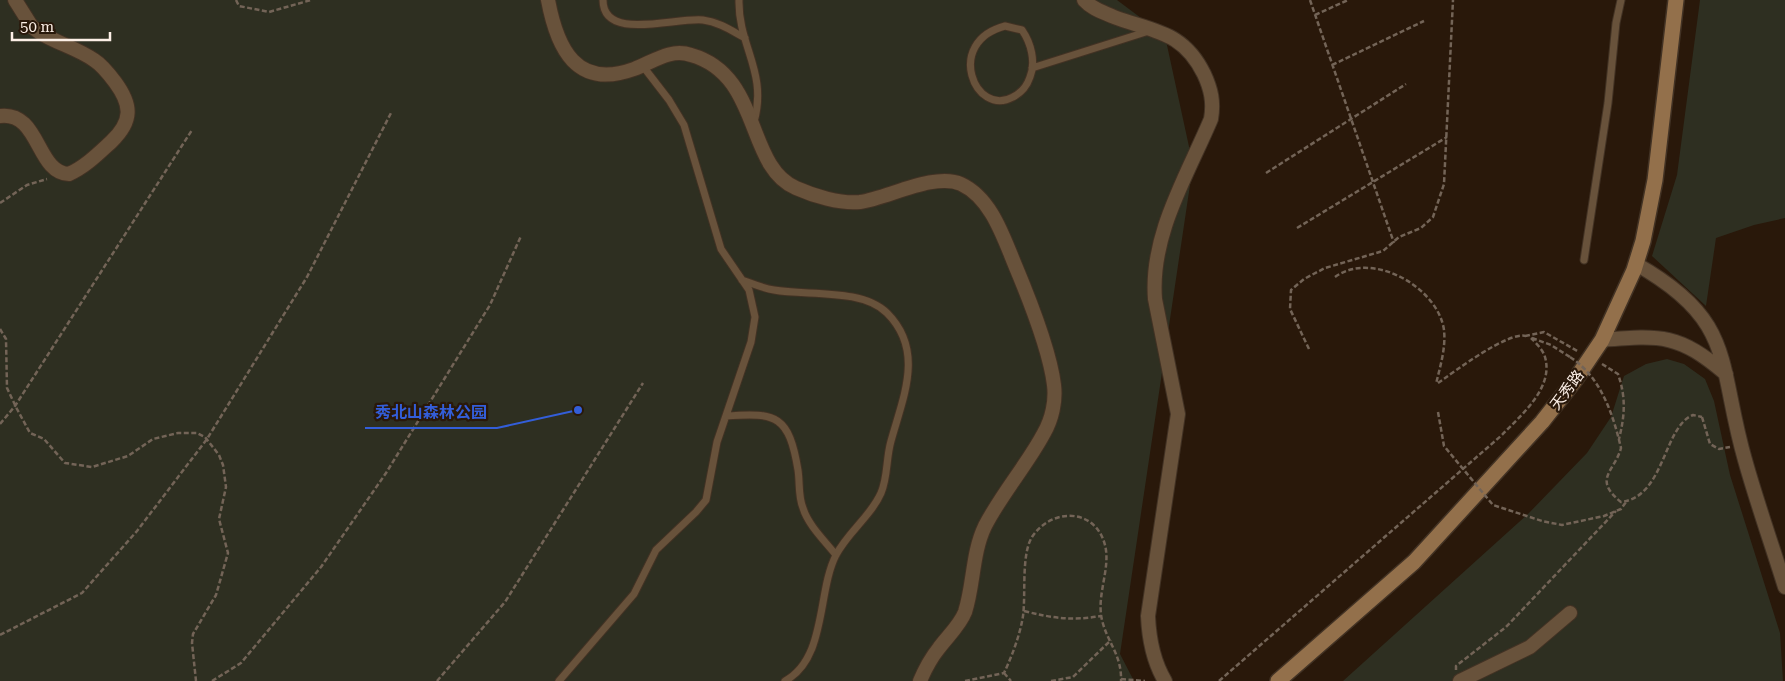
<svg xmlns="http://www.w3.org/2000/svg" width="1785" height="681" font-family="'Roboto Serif','Noto Sans SC',serif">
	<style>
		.green { fill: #2e2f21 }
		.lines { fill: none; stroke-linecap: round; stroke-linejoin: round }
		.lane-casing { stroke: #423224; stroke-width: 9 }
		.street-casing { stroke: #423224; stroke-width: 16 }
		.secondary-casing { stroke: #423224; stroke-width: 18 }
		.path { stroke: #736457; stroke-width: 2.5; stroke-dasharray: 5 2.5; stroke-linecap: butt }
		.lane { stroke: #68523b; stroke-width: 7 }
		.street { stroke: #68523b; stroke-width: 14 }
		.secondary { stroke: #93704b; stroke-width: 15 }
		.path-bridge { stroke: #736457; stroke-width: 2.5; stroke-dasharray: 5 2.5; stroke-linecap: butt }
		.labels { text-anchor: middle; stroke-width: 4.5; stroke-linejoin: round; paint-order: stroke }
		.street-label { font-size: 15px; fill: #fcefe6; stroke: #29180a }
		.leader { fill: none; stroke: #335ed9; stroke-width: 2 }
		.callout-dot { fill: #335ed9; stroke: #29180a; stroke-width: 2 }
		.callout-label { font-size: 16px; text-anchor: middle; font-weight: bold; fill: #335ed9; stroke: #29180a; stroke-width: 4.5; stroke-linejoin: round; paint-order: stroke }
	</style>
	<rect width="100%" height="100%" fill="#29180a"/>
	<path class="green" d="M 0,0 L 1117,0 L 1165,36 L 1193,165 L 1120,654 L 1134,681 L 0,681 Z
		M 1700,0 L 1785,0 L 1785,218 L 1754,225 L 1716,238 L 1706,306 L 1652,256 L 1677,175 Z
		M 1667,359 L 1684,364 L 1705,379 L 1714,401 L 1730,475 L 1780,633 L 1783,681 L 1343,681 L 1528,514 L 1587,453 L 1611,417 L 1624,376 L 1646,364 Z"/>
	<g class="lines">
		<g class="lane-casing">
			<path id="lane" d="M 603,0 C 603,42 675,17 703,20 C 719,22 732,31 745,38
				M 739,0 C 738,46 768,72 754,122
				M 1005,26 L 1022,30 C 1031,43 1036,62 1030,77 C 1027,86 1021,93 1013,97 C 975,118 944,42 1005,26 Z
				M 1032,68 L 1149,31
				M 1584,260 L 1608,103 L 1616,23 L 1621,0
				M 742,280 C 753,284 762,288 774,290 C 807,296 862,288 887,313 C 925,351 903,397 891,441 C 886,458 888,477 881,493 C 871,516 848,532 836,555 C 817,592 827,658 785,681
				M 726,416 C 777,412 789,416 798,470 C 800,483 798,496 803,508 C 808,525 825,541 836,555
				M 559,681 L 634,594 L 656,550 L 696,512 L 706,500 L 717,442 L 751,342 L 755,317 L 749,290 L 721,249 L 684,125 L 669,100 L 642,65"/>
		</g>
		<g class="street-casing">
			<path id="street" d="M 548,0 C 557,48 576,90 634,69 C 653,62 670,48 691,55 C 762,75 745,166 796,188 C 814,196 840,204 860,202 C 888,198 935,172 961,184 C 991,198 1003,236 1015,265 C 1028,296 1050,352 1054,385 C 1056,401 1052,419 1044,433 C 1027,465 1002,493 985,526 C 972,553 974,584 965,612 C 960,625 948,636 939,648 C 931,658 925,669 920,681
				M 1084,0 C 1092,9 1103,12 1114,17 C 1154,32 1183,31 1204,74 C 1211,89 1214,102 1211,119 C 1187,176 1150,235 1155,299 L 1178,414 L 1148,616 C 1149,639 1153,661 1165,681
				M 0,116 C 40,111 36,173 69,174 C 85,167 98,154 111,142 C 133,121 132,105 115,82 C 109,74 102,65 94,60 C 77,48 56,43 39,32 L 32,27 L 15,0
				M 1636,264 C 1737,321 1717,363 1745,460 C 1757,503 1772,545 1785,587
				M 1602,340 C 1662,335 1679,334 1726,374
				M 1460,681 L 1530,647 L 1570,613"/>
		</g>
		<g class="secondary-casing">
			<path id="secondary" d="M 1278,681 L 1414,562 L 1542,422 L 1575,380 L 1602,340 L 1634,270 L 1643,241 L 1655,180 L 1676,0"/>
		</g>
		<path class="path" d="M 236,0 L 239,6 L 269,12 L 311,0
			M 1310,0 L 1394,243
			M 1315,15 L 1348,0
			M 1332,65 L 1424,21
			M 1266,173 L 1406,84
			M 0,203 L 27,185 L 47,179
			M 1297,228 L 1447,137
			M 1335,277 C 1372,250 1438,287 1444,330 C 1446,348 1440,367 1436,384
			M 0,329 L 6,339 L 7,388 L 17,409 L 30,433 L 44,439 L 65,463 L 92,467 L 128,456 L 153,439 L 178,433 L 197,433 L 205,437 L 219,455 L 223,465 L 226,487 L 219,519 L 228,553 L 216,595 L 193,634 L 192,643 L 196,681
			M 1525,336 L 1544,332 L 1579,352
			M 1532,338 L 1551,345 L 1570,357
			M 1309,349 L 1290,309 L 1291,290 L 1304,279 L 1325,268 L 1383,251 L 1399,237 L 1421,228 L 1433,217 L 1444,184 L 1453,0
			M 1602,364 L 1618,374 C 1626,397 1625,415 1619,439
			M 1438,383 C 1454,372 1508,331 1526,336
			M 1702,417 L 1710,444 L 1719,449 L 1730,447
			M 0,424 L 15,406 L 192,130
			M 1024,611 C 1052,618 1071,621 1101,616
			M 0,635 L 82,593 L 137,531 L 207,439 L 307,277 L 392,111
			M 1456,670 L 1456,666 L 1506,627 L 1616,511
			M 1004,673 L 1011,681
			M 1121,679 L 1145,681
			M 212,681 L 241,663 L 321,567 L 386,473 L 490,305 L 521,236
			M 437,681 L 505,602 L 643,383
			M 965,681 L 1004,673 C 1012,656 1020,635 1023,616 C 1026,594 1021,555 1032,537 C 1051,508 1095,507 1105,545 C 1111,569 1096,595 1102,620 C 1107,642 1122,655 1121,681
			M 1051,681 L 1073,677 L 1111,640
			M 1219,681 L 1502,435 C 1521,415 1554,388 1545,357 C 1543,350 1536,343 1531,338"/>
		<use href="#lane" class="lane"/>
		<use href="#street" class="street"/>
		<use href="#secondary" class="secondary"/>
		<path class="path-bridge" d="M 1570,357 C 1601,377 1613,414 1621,448 C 1615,471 1592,479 1621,502 C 1665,497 1663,427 1693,415 L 1702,417
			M 1438,412 L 1444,446 L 1493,505 L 1542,521 L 1562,525 L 1604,516 L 1621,509 L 1626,502"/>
	</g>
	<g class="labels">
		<g class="street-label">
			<text transform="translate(1567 390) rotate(-53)" y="5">天秀路</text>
		</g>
	</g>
	<path class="leader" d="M578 410L497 428H365"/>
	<circle class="callout-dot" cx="578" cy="410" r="5"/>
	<g class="callout-label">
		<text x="431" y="418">秀北山森林公园</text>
	</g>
	<path d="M12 32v8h98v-8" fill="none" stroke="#fcefe6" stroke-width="2.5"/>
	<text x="20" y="32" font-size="15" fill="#fcefe6" stroke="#29180a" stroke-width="4" paint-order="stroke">50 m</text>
</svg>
